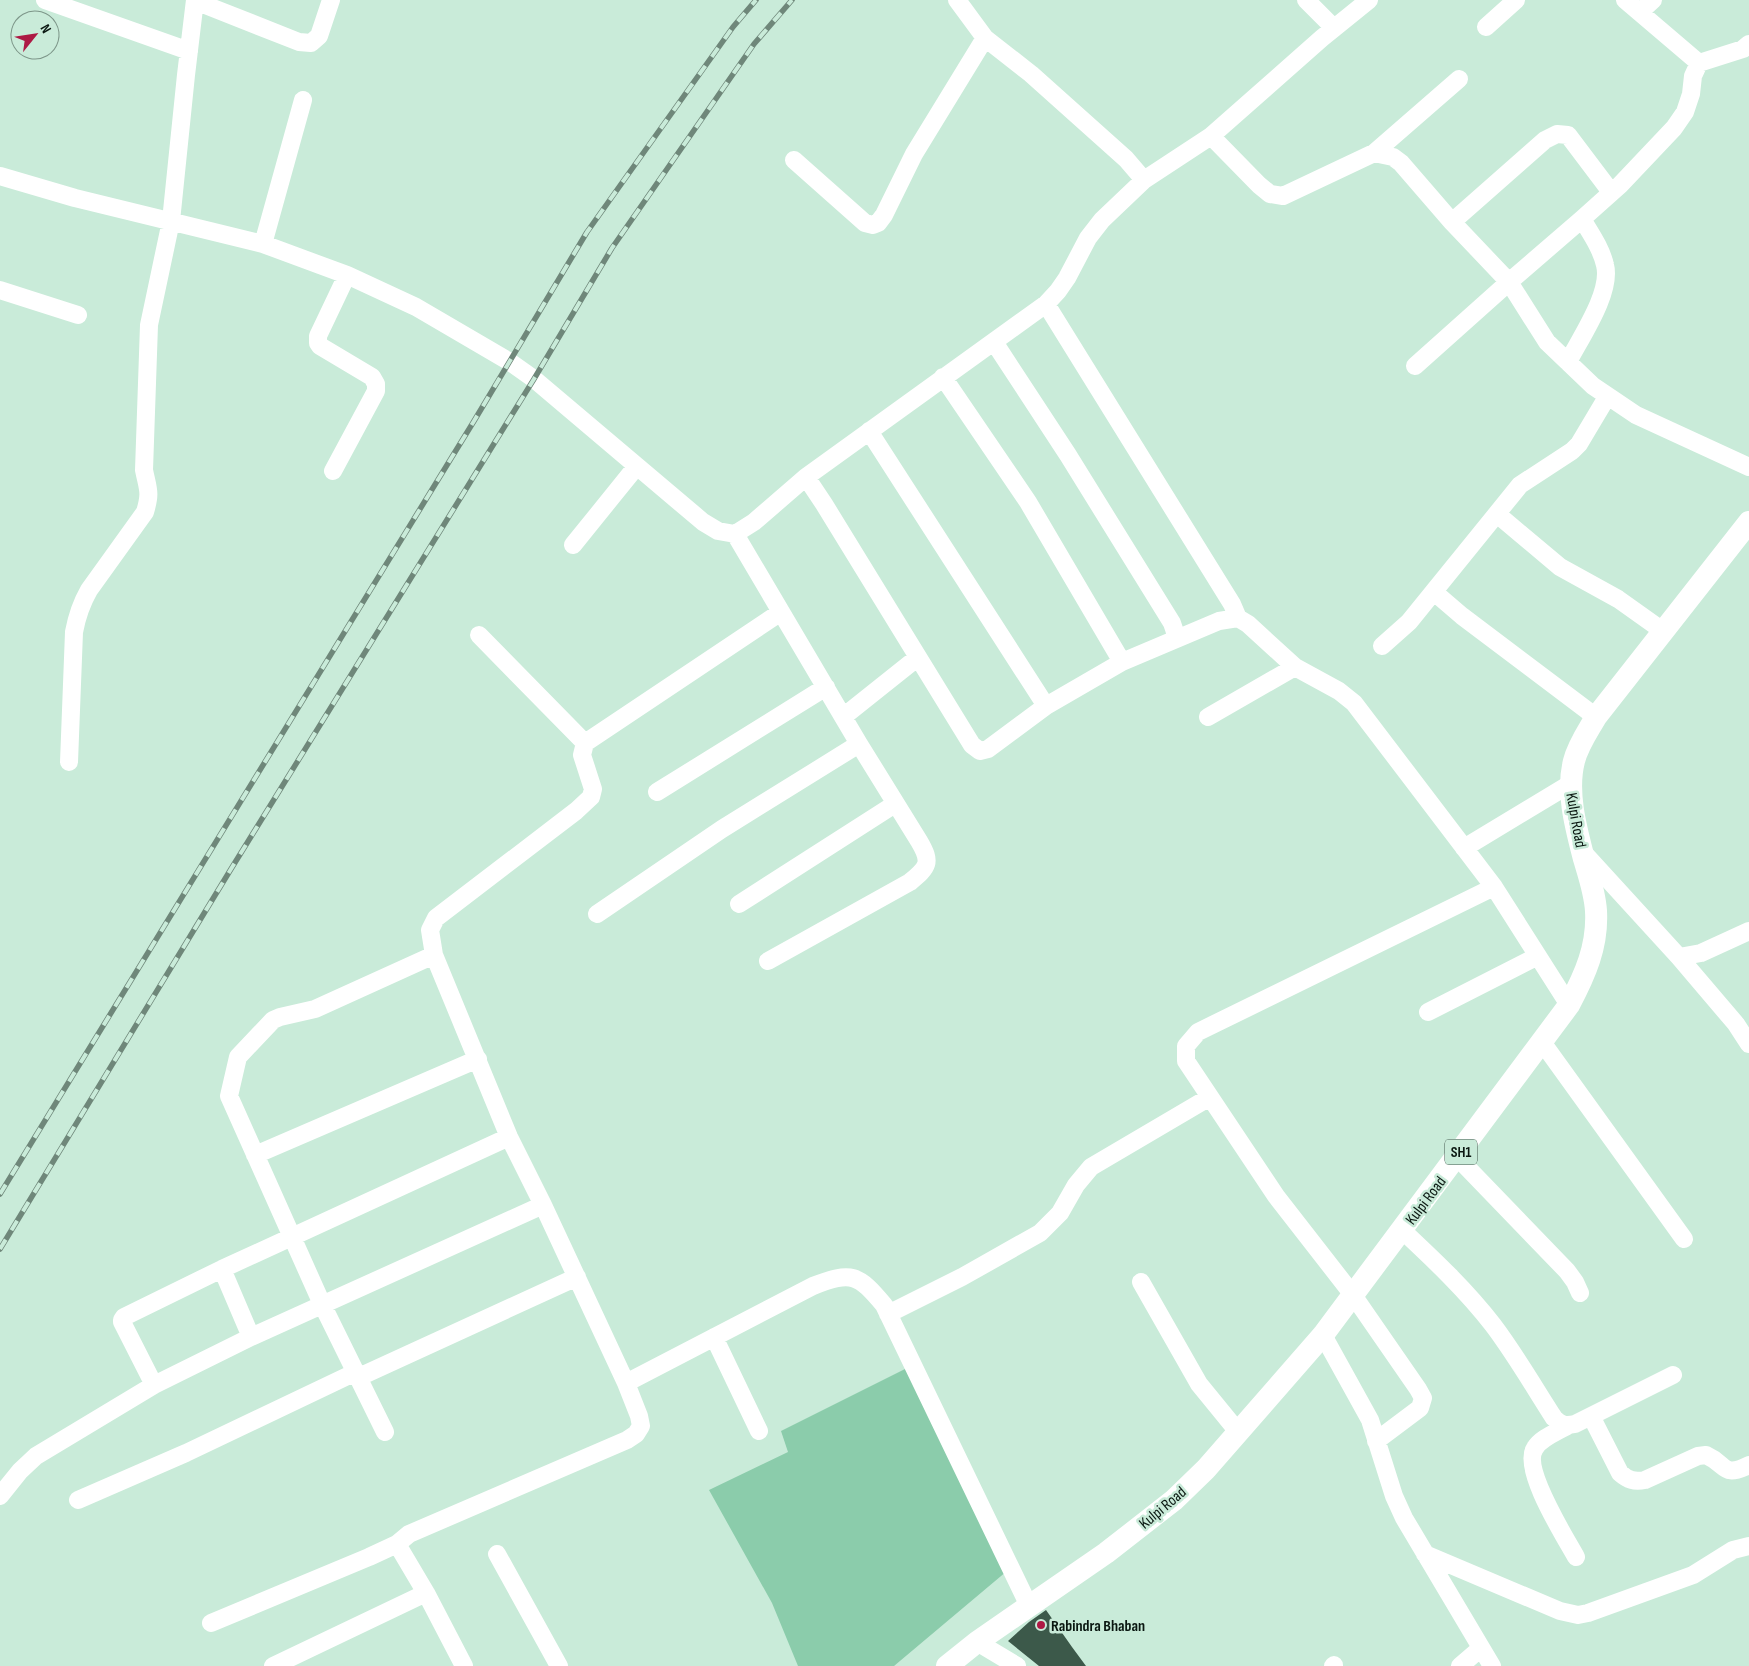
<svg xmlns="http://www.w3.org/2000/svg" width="1749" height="1666" font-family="'Sofia Sans Condensed',sans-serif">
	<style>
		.green { fill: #8bccab }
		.building { fill: #3c594a }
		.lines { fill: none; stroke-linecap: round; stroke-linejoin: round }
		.minor { stroke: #fff; stroke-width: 18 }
		.major { stroke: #fff; stroke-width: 22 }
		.rail-casing { stroke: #6f877a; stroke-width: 5.5 }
		.rail { stroke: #c9ebd9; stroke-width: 4; stroke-dasharray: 11; stroke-linecap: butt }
		.poi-dot { fill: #ad1944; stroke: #c9ebd9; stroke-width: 2 }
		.labels { text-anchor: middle; stroke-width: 5; stroke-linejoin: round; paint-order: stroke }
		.shield { fill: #c9ebd9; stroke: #43574d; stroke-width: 1 }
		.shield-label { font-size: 15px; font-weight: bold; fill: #0a1711 }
		.street-label { font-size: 16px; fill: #0a1711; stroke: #c9ebd9 }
		.poi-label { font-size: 16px; font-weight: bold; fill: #0a1711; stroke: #c9ebd9; text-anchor: start }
	</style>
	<rect width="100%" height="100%" fill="#c9ebd9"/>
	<path class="green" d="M 911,1366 L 1007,1571 L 894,1666 L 798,1666 L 772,1603 L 709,1490 L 788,1452 L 781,1431 Z"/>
	<path class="building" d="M 1046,1610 L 1072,1647 L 1086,1666 L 1039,1666 L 1008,1641 L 1029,1622 Z"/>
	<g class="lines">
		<path class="minor" d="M 45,0 L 189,51
			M 957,0 L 985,38 L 1031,74 L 1126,159 L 1144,180 L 1211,136 L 1259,185 L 1270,194 L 1283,196 L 1374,153 L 1393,157 L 1401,163 L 1452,222 L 1509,282 L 1547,342 L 1593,386 L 1636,415 L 1749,467
			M 1306,0 L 1334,28
			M 1625,0 L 1699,63
			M 195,1 L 299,42 L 311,43 L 319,36 L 331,0
			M 1640,12 L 1653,0
			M 1486,27 L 1516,0
			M 1211,136 L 1322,38 L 1369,0
			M 1374,153 L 1459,79
			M 794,160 L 865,223 L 873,225 L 878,223 L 884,215 L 914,154 L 985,38
			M 0,176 L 75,198 L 263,244 L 347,275 L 416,307 L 510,362 L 534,379 L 703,522 L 718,531 L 735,534 L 754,522 L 806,477 L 1046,304 L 1058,291 L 1067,278 L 1088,238 L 1102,220 L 1144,180
			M 1452,222 L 1545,140 L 1557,134 L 1568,135 L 1611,192
			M 263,244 L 303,100
			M 0,290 L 78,315
			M 1046,304 L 1232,604 L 1238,618
			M 994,342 L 1068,455 L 1172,623 L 1177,638
			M 1568,362 C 1581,337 1612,292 1605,265 C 1601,248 1591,234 1582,219
			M 1415,366 L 1509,282 L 1582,219 L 1620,185 L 1674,128 L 1685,112 L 1691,94 L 1693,76 L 1699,63 L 1743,49 L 1749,44
			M 943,377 L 1028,502 L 1122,662
			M 869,431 L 1046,706
			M 333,471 L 376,391 L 376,384 L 372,377 L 320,346 L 318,343 L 318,336 L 347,275
			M 806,477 L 824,504 L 972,745 L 980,751 L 988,749 L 1046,706 L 1122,662 L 1219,621 L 1238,618 L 1248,624 L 1295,667 L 1339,691 L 1354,703 L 1494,887 L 1569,1005
			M 1497,514 L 1560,567 L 1618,599 L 1663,631
			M 735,534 L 859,744 L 919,841 C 932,863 928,867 910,882 L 768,961
			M 573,545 L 636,467
			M 1434,592 L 1462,616 L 1596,717
			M 479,635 L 585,743
			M 1382,646 L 1409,622 L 1520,485 L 1572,451 L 1579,444 L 1607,397
			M 843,717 L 917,658
			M 1208,717 L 1295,667
			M 69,762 L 74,632 C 77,616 81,604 89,590 L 145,512 C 151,492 148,490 144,470 L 149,325 L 171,221 L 186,75 L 195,0
			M 657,792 L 826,687
			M 1464,848 L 1570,784
			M 1583,852 L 1679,957 L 1736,1024 L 1749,1044
			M 739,904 L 895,804
			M 597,914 L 722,829 L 859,744
			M 1679,957 L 1701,953 L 1749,931
			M 1428,1012 L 1538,956
			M 1542,1042 L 1684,1239
			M 255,1155 L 478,1059
			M 1457,1157 L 1567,1271 L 1575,1282 L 1580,1293
			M 543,1205 L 509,1137 L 434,955 L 430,930 L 436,918 L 576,811 L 591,797 L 593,789 L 582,755 L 585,743 L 781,612
			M 1402,1230 C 1434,1260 1466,1290 1493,1325 C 1515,1354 1534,1387 1554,1418 C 1561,1425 1565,1426 1575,1424 L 1673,1375
			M 222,1269 L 251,1337
			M 1141,1282 L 1199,1384 L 1239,1433
			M 888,1314 L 962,1277 L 1040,1233 L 1060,1213 L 1076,1185 L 1091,1167 L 1210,1097
			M 1323,1335 L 1370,1420 L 1394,1496 L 1404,1518 L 1492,1666
			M 714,1337 L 759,1431
			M 359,1377 L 577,1277
			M 626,1383 L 813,1286 C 852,1271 858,1274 884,1305 L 1029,1606
			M 154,1385 L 122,1322 L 122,1320 L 124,1317 L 222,1269 L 509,1137
			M 1591,1416 L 1620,1473 C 1628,1480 1634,1482 1645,1480 L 1698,1456 L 1706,1455 C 1728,1465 1722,1478 1749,1465
			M 1567,1426 C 1557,1432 1541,1438 1535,1448 C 1521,1468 1565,1537 1576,1557
			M 385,1432 L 322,1304 L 229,1096 L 238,1057 L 273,1020 L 280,1017 L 315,1009 L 434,955
			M 1376,1441 L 1420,1408 L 1423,1398 L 1418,1389 L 1353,1295 L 1276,1196 L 1186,1061 L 1186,1046 L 1198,1032 L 1494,887
			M 0,1496 L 20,1471 L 36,1456 L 154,1385 L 251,1337 L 543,1205 L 626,1383 L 639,1416 L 641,1426 L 636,1434 L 627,1440 L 409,1534 L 397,1544 L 369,1557 L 211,1623
			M 78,1500 L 186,1453 L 356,1372
			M 397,1544 L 426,1593 L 464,1666
			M 497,1554 L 559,1666
			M 1425,1554 L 1560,1611 L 1578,1615 L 1588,1613 L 1693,1575 L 1733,1550 L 1749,1546
			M 977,1642 L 1017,1666
			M 273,1666 L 426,1593
			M 1333,1666 L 1334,1665
			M 1460,1666 L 1481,1648"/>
		<path class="major" d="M 947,1666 L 977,1642 L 1106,1553 L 1174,1500 L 1206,1469 L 1323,1335 L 1569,1005 C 1585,975 1598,946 1596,911 C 1595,893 1589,876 1584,859 C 1576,828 1566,792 1574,761 C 1578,745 1588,731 1596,717 L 1749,522"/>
		<g class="rail-casing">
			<path id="rail" d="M 0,1194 L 474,421 L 587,232 L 733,27 L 756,0
				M 0,1249 L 231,869 L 534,379 L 612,248 L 754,44 L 792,0"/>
		</g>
		<use href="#rail" class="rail"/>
	</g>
	<circle class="poi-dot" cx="1041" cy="1625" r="5"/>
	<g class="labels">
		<rect class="shield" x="1445" y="1139.5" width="32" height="25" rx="4"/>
		<g class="shield-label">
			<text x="1461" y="1157">SH1</text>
		</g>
		<g class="street-label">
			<text transform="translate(1577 820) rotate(80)" y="6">Kulpi Road</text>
			<text transform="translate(1425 1200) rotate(-53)" y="6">Kulpi Road</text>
			<text transform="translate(1162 1507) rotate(-40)" y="6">Kulpi Road</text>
		</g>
		<g class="poi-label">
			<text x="1051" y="1631">Rabindra Bhaban</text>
		</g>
	</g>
	<g transform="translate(35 35) rotate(60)"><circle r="24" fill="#c9ebd9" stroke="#7d9689"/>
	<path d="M0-4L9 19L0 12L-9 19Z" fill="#ad1944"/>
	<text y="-8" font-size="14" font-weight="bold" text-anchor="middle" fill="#0a1711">N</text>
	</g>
</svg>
